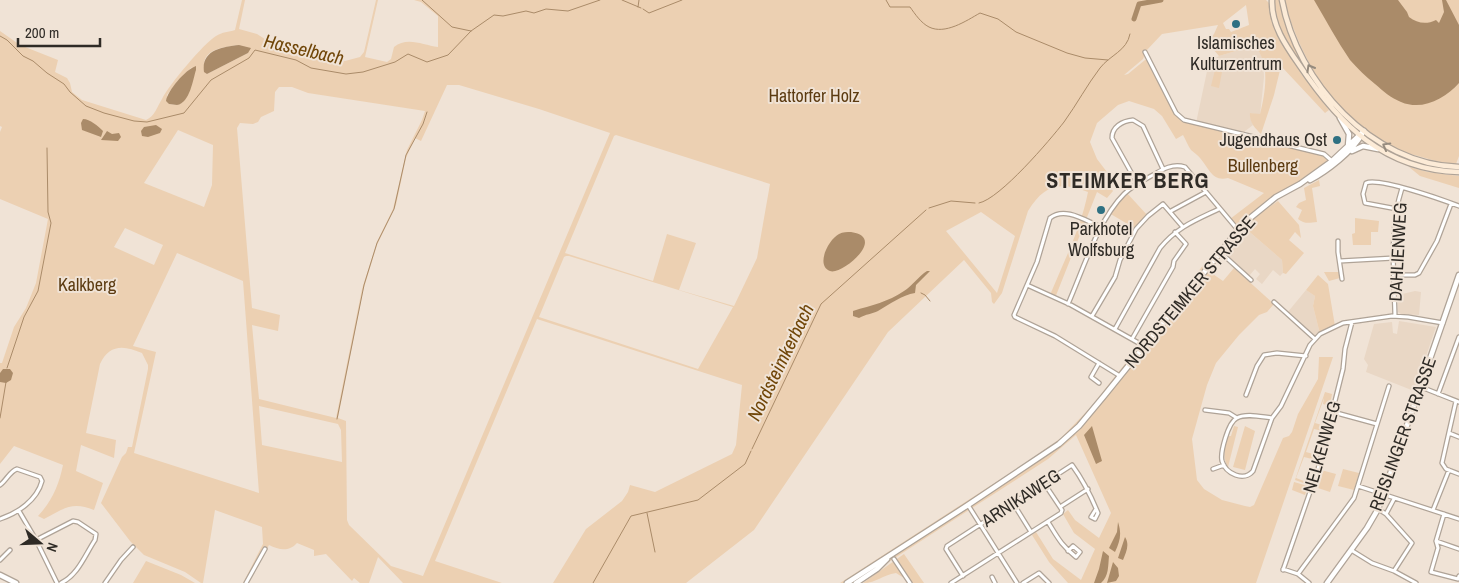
<svg xmlns="http://www.w3.org/2000/svg" width="1459" height="583" font-family="'Archivo Narrow',sans-serif">
	<style>
		.built { fill: #e9d7c5 }
		.green { fill: #ecd0b2; fill-rule: evenodd }
		.water { fill: #aa8b69 }
		.lines { fill: none; stroke-linecap: round; stroke-linejoin: round }
		.stream { stroke: #aa8b69; stroke-width: 1 }
		.river { stroke: #aa8b69; stroke-width: 5 }
		.minor-casing { stroke: #afa397; stroke-width: 5.5 }
		.tertiary-casing { stroke: #afa397; stroke-width: 7 }
		.secondary-casing { stroke: #afa397; stroke-width: 7 }
		.minor { stroke: #fff; stroke-width: 3 }
		.tertiary { stroke: #fff; stroke-width: 4.5 }
		.secondary { stroke: #fcebd7; stroke-width: 4.5 }
		.oneway { stroke: #968b7e }
		.poi-dot { fill: #2e7082; stroke: #f0e3d6; stroke-width: 2 }
		.labels { text-anchor: middle; stroke-width: 4; stroke-linejoin: round; paint-order: stroke }
		.poi-label { font-size: 18px; fill: #2f2b26; stroke: #f0e3d6 }
		.park-label { font-size: 18px; fill: #5c3b11; stroke: #f0e3d6 }
		.street-label { font-size: 18px; fill: #2f2b26; stroke: #f0e3d6 }
		.water-label { font-size: 19px; font-style: italic; fill: #704608; stroke: #f0e3d6 }
		.district-label { font-size: 22px; font-weight: bold; letter-spacing: 1px; fill: #2f2b26; stroke: #f0e3d6 }
	</style>
	<rect width="100%" height="100%" fill="#f0e3d6"/>
	<path class="built" d="M 1256,45 L 1263,60 L 1264,77 L 1260,115 L 1250,113 L 1250,116 L 1253,125 L 1240,135 L 1196,123 L 1209,62 L 1219,56 Z
		M 1245,228 L 1282,260 L 1283,273 L 1280,276 L 1273,270 L 1262,284 L 1256,279 L 1260,274 L 1255,269 L 1248,277 L 1224,254 Z
		M 1306,290 L 1315,296 L 1313,306 L 1320,334 L 1315,339 L 1287,313 Z
		M 1415,291 L 1421,292 L 1419,315 L 1401,314 L 1398,312 L 1398,295 Z
		M 1399,321 L 1436,327 L 1414,391 L 1366,372 L 1368,365 L 1364,359 L 1374,324 L 1392,322 L 1393,333 L 1397,334 Z"/>
	<path class="green" d="M 242,0 L 245,0 L 239,29 L 257,34 L 271,43 L 345,61 L 360,57 L 364,52 L 376,0 L 378,0 L 365,57 L 387,62 L 391,59 L 394,47 C 407,36 423,45 438,47 L 438,16 L 421,2 L 414,0 L 1266,0 L 1270,4 L 1285,47 L 1302,75 L 1329,110 L 1325,113 L 1281,66 L 1274,95 L 1261,134 C 1255,128 1249,122 1250,113 L 1260,114 C 1264,99 1268,76 1263,61 C 1261,55 1258,50 1256,45 L 1219,56 L 1207,42 L 1214,34 L 1218,25 L 1162,34 L 1146,51 L 1143,59 L 1124,75 L 1128,74 L 1145,60 L 1149,60 L 1175,114 L 1183,121 L 1313,152 L 1323,155 L 1327,160 L 1323,166 L 1262,205 L 1236,226 L 1230,219 L 1264,193 L 1228,178 C 1212,182 1209,168 1200,158 C 1198,155 1194,153 1191,150 C 1188,146 1186,140 1183,135 L 1176,139 L 1162,116 L 1154,109 L 1129,101 L 1118,105 L 1097,123 L 1090,142 L 1097,159 L 1110,176 L 1108,184 L 1113,191 L 1107,198 L 1097,192 L 1055,298 L 1050,295 C 1064,261 1081,228 1088,192 C 1059,181 1044,185 1028,211 L 1002,293 L 994,304 L 992,302 L 991,293 L 964,260 L 888,332 L 754,530 L 686,583 L 553,583 L 586,529 L 622,501 L 628,492 L 630,485 L 655,492 L 732,454 L 736,445 L 742,385 L 537,319 L 435,561 L 502,583 L 403,583 L 378,557 L 369,583 L 360,583 L 354,578 L 352,581 L 326,554 L 314,556 L 314,550 L 297,543 C 289,552 279,550 269,545 L 248,583 L 243,583 L 263,544 L 262,527 L 215,510 L 203,583 L 201,583 L 185,572 L 144,555 L 130,541 L 101,503 L 122,457 L 126,453 L 128,447 L 132,447 L 148,369 L 148,365 L 142,353 C 124,345 109,344 100,364 L 86,433 L 116,440 L 114,458 L 81,445 L 76,471 L 103,483 L 94,510 C 72,501 63,509 44,519 L 38,516 C 52,501 59,485 63,465 L 14,446 L 0,464 L 0,363 L 2,363 L 14,327 L 26,308 L 36,283 L 48,219 L 0,199 L 0,132 L 2,127 L 0,126 L 0,31 L 20,45 L 58,60 L 55,72 L 67,78 L 70,83 L 72,92 L 82,100 L 146,120 C 155,116 157,107 162,99 C 169,85 204,43 216,36 C 222,32 229,32 235,30 ZM 1246,5 L 1249,25 L 1231,32 L 1229,29 L 1226,29 L 1223,23 ZM 239,45 L 248,53 L 207,74 C 196,51 221,47 239,45 ZM 192,67 L 178,105 L 169,104 L 167,95 L 177,82 ZM 447,85 L 459,85 L 539,109 L 610,133 L 423,576 L 391,566 L 349,525 L 347,520 L 346,421 L 338,418 L 363,291 L 377,245 L 396,205 L 406,158 L 415,138 L 421,141 ZM 279,87 L 292,87 L 308,93 L 425,111 L 422,120 L 407,150 L 393,209 L 377,242 L 362,289 L 336,418 L 259,399 L 252,325 L 278,331 L 280,315 L 252,308 L 237,128 L 240,123 L 253,124 L 258,122 L 261,117 L 274,111 L 275,92 ZM 178,130 L 213,145 L 212,185 L 204,207 L 144,183 ZM 616,135 L 770,184 L 757,258 L 734,306 L 679,290 L 696,243 L 667,234 L 653,281 L 565,253 L 614,136 ZM 981,212 L 1015,236 L 997,293 L 946,231 ZM 125,228 L 163,245 L 154,265 L 114,247 ZM 177,253 L 243,281 L 259,493 L 134,453 L 156,352 L 133,346 ZM 566,256 L 569,256 L 733,307 L 698,369 L 539,317 L 564,257 ZM 259,406 L 338,424 L 341,430 L 342,462 L 262,445 Z
		M 1273,0 L 1281,0 L 1284,14 L 1317,83 L 1357,128 L 1355,130 C 1329,104 1283,52 1275,16 C 1274,11 1274,5 1273,0 Z
		M 1284,0 L 1459,0 L 1459,156 L 1456,164 C 1443,163 1431,160 1418,156 C 1347,138 1303,68 1284,0 Z
		M 1215,70 L 1222,72 L 1219,88 L 1211,86 Z
		M 1409,167 L 1428,172 L 1459,176 L 1459,188 L 1420,176 Z
		M 1319,180 L 1320,186 L 1312,188 L 1317,222 C 1309,223 1304,224 1298,219 L 1302,210 L 1296,207 L 1299,203 L 1306,200 L 1304,188 Z
		M 1126,192 L 1148,216 L 1136,229 L 1109,213 Z
		M 1278,201 L 1299,225 L 1301,238 L 1295,232 L 1289,240 L 1304,253 L 1286,274 L 1283,273 L 1282,260 L 1245,228 L 1256,216 Z
		M 1355,218 L 1379,221 L 1378,232 L 1371,232 L 1371,245 L 1353,245 L 1352,234 L 1355,233 Z
		M 1216,249 L 1223,255 L 1210,272 L 1223,281 L 1234,268 L 1274,304 L 1267,312 L 1259,315 L 1239,335 L 1216,363 L 1207,385 L 1192,439 L 1197,480 L 1204,489 L 1222,500 L 1245,506 L 1250,507 L 1254,505 L 1283,438 L 1289,436 L 1292,432 L 1298,414 L 1318,379 L 1319,357 L 1333,357 L 1256,583 L 1068,583 L 1049,562 L 1032,535 L 1036,532 L 1053,559 L 1081,580 L 1095,549 L 1074,533 L 1063,514 L 1068,510 L 1075,520 L 1099,538 L 1111,513 L 1076,435 L 1048,459 L 856,583 L 840,583 L 1024,464 L 1061,438 L 1090,408 Z
		M 1324,272 L 1339,272 L 1340,278 L 1329,281 Z
		M 1318,275 L 1328,284 L 1335,326 L 1320,334 L 1313,306 L 1315,296 L 1306,290 Z
		M 1325,392 L 1332,394 L 1330,406 L 1323,404 L 1324,398 L 1315,423 L 1325,426 L 1323,431 L 1314,429 L 1306,452 L 1317,455 L 1316,460 L 1304,457 L 1296,478 L 1309,483 L 1309,485 L 1295,480 Z
		M 1234,426 L 1238,427 L 1228,467 C 1222,457 1225,447 1228,436 L 1231,436 Z
		M 1245,426 L 1255,431 L 1245,470 L 1233,467 Z
		M 1343,469 L 1359,473 L 1354,490 L 1338,486 Z
		M 1321,470 L 1336,474 L 1330,492 L 1315,487 Z
		M 1294,482 L 1308,486 L 1305,495 L 1292,490 Z
		M 904,554 L 924,583 L 907,583 L 904,578 L 896,573 C 882,575 877,583 863,583 Z
		M 146,561 L 181,575 L 195,583 L 133,583 Z"/>
	<path class="water" d="M 1314,0 L 1398,0 L 1407,12 L 1409,17 C 1417,23 1426,25 1436,20 L 1439,23 L 1444,12 L 1442,0 L 1446,0 L 1459,25 L 1459,83 C 1445,99 1422,111 1401,102 C 1391,98 1383,91 1375,84 C 1366,77 1358,69 1350,60 C 1337,41 1326,20 1314,0 Z
		M 239,45 L 251,48 L 248,53 L 207,74 L 204,72 C 201,50 222,47 239,45 Z
		M 196,66 L 196,70 C 193,79 190,103 177,105 C 174,105 172,104 169,104 L 166,101 C 168,90 185,70 196,66 Z
		M 83,119 C 90,119 98,126 103,131 L 101,137 L 82,130 L 81,123 Z
		M 156,125 L 162,129 L 160,133 L 148,137 L 142,136 L 141,131 L 144,127 Z
		M 107,131 L 112,134 L 119,133 L 121,137 L 118,141 L 101,140 Z
		M 851,232 C 888,237 841,276 830,271 C 815,265 829,239 839,234 C 843,232 847,232 851,232 Z
		M 927,271 L 930,271 L 916,285 L 915,293 C 902,295 890,304 878,311 C 872,314 866,314 859,318 L 853,316 L 853,311 C 872,305 888,302 904,291 C 912,286 919,276 927,271 Z
		M 3,369 L 10,369 L 13,373 L 11,380 L 6,383 L 0,382 L 0,373 Z
		M 1092,426 L 1102,461 L 1096,464 L 1084,435 Z
		M 1118,522 C 1122,534 1120,541 1115,552 L 1109,548 L 1117,532 Z
		M 1125,537 C 1130,545 1126,552 1123,560 L 1118,558 Z
		M 1103,551 L 1109,556 C 1108,566 1109,576 1101,583 L 1094,583 L 1099,569 Z
		M 1113,562 L 1118,568 L 1119,576 L 1116,581 L 1107,583 Z"/>
	<g class="lines">
		<path class="stream" d="M 422,0 L 452,27 L 471,31
			M 622,0 L 641,8
			M 886,0 L 890,7 L 910,7 C 915,14 921,23 929,27 C 945,35 966,21 980,13 L 998,19 L 1016,32 L 1067,53 L 1085,58 L 1108,60
			M 638,7 L 639,0
			M 643,9 L 649,13 L 682,0
			M 0,36 L 7,40 L 23,56 L 33,61 L 47,73 L 64,84 L 70,92 L 86,106 L 104,113 L 134,121 L 147,122 L 184,113 L 211,80 L 249,58 L 255,50 L 296,60 L 311,68 L 346,74 L 363,72 L 395,62 L 408,54 L 427,62 L 448,55 L 471,31 L 494,15 L 503,16 L 526,11 L 534,13 L 546,9 L 568,11 L 600,0
			M 979,203 C 1000,199 1050,140 1064,122 C 1077,104 1087,85 1100,68 C 1110,55 1127,51 1130,34
			M 929,208 L 951,201 L 975,203
			M 921,293 L 925,295 L 930,301
			M 7,368 L 24,317 L 38,291 L 51,223 L 48,212 L 47,148
			M 0,418 L 6,382
			M 337,419 L 364,285 L 377,243 L 394,209 L 406,155 L 423,124 L 427,112
			M 752,449 L 821,304 L 926,210
			M 647,513 L 655,552
			M 593,583 L 631,516 L 698,500 L 745,464 L 751,451"/>
		<path class="river" d="M 1134,19 L 1139,4 L 1161,0"/>
		<g class="minor-casing">
			<path id="minor" d="M 1145,52 L 1176,113 L 1184,120 L 1324,154 L 1332,161
				M 1137,183 L 1112,138 C 1112,127 1122,121 1133,120 L 1143,126 L 1163,169
				M 1397,209 L 1365,203 L 1363,194 L 1366,183 C 1379,177 1443,200 1459,206
				M 1171,211 L 1206,192
				M 1101,227 C 1086,221 1065,206 1050,218 L 1037,262 L 1014,315 L 1015,317 L 1055,336 L 1120,376
				M 1338,241 L 1338,252 L 1342,279
				M 1220,252 L 1251,280
				M 1340,261 L 1394,258
				M 1395,275 L 1415,275 L 1419,273 L 1437,241 L 1451,204
				M 1027,285 L 1071,305 L 1144,346
				M 1274,302 L 1315,339
				M 1068,304 C 1083,270 1098,220 1124,194 C 1132,186 1142,181 1153,175 C 1163,169 1173,163 1185,167 L 1238,230
				M 1092,316 L 1115,277 L 1120,260 L 1136,229 L 1148,216 L 1163,204 L 1182,226
				M 1395,316 C 1394,275 1389,228 1402,188
				M 1115,329 L 1160,248 C 1177,227 1196,220 1219,209
				M 1132,339 L 1173,267 L 1174,261 L 1186,244 L 1175,232
				M 1099,383 L 1091,377 L 1099,363
				M 1421,387 L 1459,402
				M 1438,394 L 1459,337
				M 1246,395 L 1257,366 L 1264,355 L 1277,353 L 1306,356
				M 1456,401 L 1442,463 L 1446,469 L 1459,474
				M 1205,410 L 1229,413 L 1237,418
				M 1333,412 L 1377,424
				M 1272,418 C 1262,417 1246,413 1237,418 C 1228,422 1220,453 1222,461 C 1226,474 1244,482 1253,471 L 1272,418 L 1281,406 L 1310,345 L 1320,334 L 1343,323 L 1392,316 L 1408,317 L 1443,323
				M 1449,433 L 1459,437
				M 1213,469 L 1224,465
				M 1044,483 L 1060,507
				M 0,485 C 6,481 10,471 17,469 L 40,477 L 42,481 C 37,500 18,513 0,519
				M 1358,486 L 1459,519
				M 1013,503 L 1031,532
				M 968,505 L 1017,583
				M 1060,507 L 1088,489
				M 1378,509 L 1386,514 L 1412,543 L 1394,571
				M 1433,510 L 1449,470
				M 19,511 L 36,540 L 57,583
				M 1386,514 L 1394,499
				M 1444,514 L 1436,541 L 1438,548 L 1431,572 L 1458,579 L 1459,576
				M 1048,522 C 1058,538 1061,545 1076,557 L 1080,552 L 1073,546 L 1068,551
				M 36,540 L 73,521 L 78,522 L 96,534 L 95,540 C 85,555 78,575 61,583
				M 1436,541 L 1459,549
				M 1351,550 L 1372,563 L 1394,571 L 1416,583
				M 894,559 L 910,583
				M 0,560 L 10,550
				M 1283,569 L 1298,574 L 1309,583
				M 1283,570 L 1318,469 L 1343,369 L 1345,349 L 1352,322
				M 1298,574 L 1354,498 L 1389,386
				M 963,576 L 946,549 L 947,546 L 1072,465 C 1083,480 1091,496 1098,513 L 1095,519 L 1091,517 L 1096,509
				M 992,577 L 995,583
				M 105,583 L 121,560 L 133,547
				M 246,583 L 265,549
				M 951,583 L 1061,513 L 1062,510 L 1060,507
				M 1023,583 L 1039,573 L 1049,583"/>
		</g>
		<g class="tertiary-casing">
			<path id="tertiary" d="M 1340,118 L 1349,134 L 1348,146
				M 1352,151 L 1363,146 L 1378,149
				M 1310,180 C 1327,171 1353,151 1362,134
				M 0,575 L 16,583
				M 847,583 L 968,505 L 1059,444 L 1079,426 L 1104,396 L 1244,223 L 1276,197 L 1300,184 L 1332,161 L 1364,131
				M 856,583 L 877,569 L 887,559
				M 1327,583 L 1367,528 L 1378,509 L 1459,275"/>
		</g>
		<g class="secondary-casing">
			<path id="secondary" d="M 1272,0 C 1271,25 1286,46 1300,66 C 1339,124 1384,170 1459,172
				M 1282,0 C 1297,82 1372,165 1459,167"/>
		</g>
		<use href="#minor" class="minor"/>
		<use href="#tertiary" class="tertiary"/>
		<use href="#secondary" class="secondary"/>
	</g>
	<defs><path id="oneway-chevron" d="M-2-3.5L2.5 0L-2 3.5" fill="none" stroke-width="1.6" stroke-linecap="round" stroke-linejoin="round" transform="scale(1.25)"/></defs>
	<g class="oneway">
		<use href="#oneway-chevron" transform="translate(1310 68) rotate(-120)"/>
		<use href="#oneway-chevron" transform="translate(1386 146) rotate(-151)"/>
	</g>
	<g class="poi-dot">
		<circle cx="1236" cy="24" r="5"/>
		<circle cx="1337" cy="140" r="5"/>
		<circle cx="1101" cy="210" r="5"/>
	</g>
	<g class="labels">
		<g class="poi-label">
			<text x="1236" y="49">Islamisches<tspan x="1236" dy="21">Kulturzentrum</tspan></text>
			<text x="1327" y="146" text-anchor="end">Jugendhaus Ost</text>
			<text x="1101" y="235">Parkhotel<tspan x="1101" dy="21">Wolfsburg</tspan></text>
		</g>
		<g class="park-label">
			<text x="814" y="102">Hattorfer Holz</text>
			<text x="1263" y="172">Bullenberg</text>
			<text x="87" y="291">Kalkberg</text>
		</g>
		<g class="street-label">
			<text transform="translate(1398 252) rotate(-87)" y="6">DAHLIENWEG</text>
			<text transform="translate(1190 292) rotate(-50)" y="6">NORDSTEIMKER STRASSE</text>
			<text transform="translate(1403 434) rotate(-70)" y="6">REISLINGER STRASSE</text>
			<text transform="translate(1322 447) rotate(-74)" y="6">NELKENWEG</text>
			<text transform="translate(1021 498) rotate(-33)" y="6">ARNIKAWEG</text>
		</g>
		<g class="water-label">
			<text transform="translate(304 49) rotate(13)" y="7">Hasselbach</text>
			<text transform="translate(780 362) rotate(-64)" y="7">Nordsteimkerbach</text>
		</g>
		<g class="district-label">
			<text x="1128" y="188">STEIMKER BERG</text>
		</g>
	</g>
	<g transform="translate(40 543) rotate(109)" stroke="#f0e3d6" stroke-width="4" paint-order="stroke">
	<path d="M0-4L9 19L0 12L-9 19Z" fill="#2f2b26"/>
	<text y="-8" font-size="14" font-weight="bold" text-anchor="middle" fill="#2f2b26">N</text>
	</g>
	<path d="M18 38v8h82v-8" fill="none" stroke="#2f2b26" stroke-width="2.5"/>
	<text x="25" y="38" font-size="15" fill="#2f2b26" stroke="#f0e3d6" stroke-width="4" paint-order="stroke">200 m</text>
</svg>
